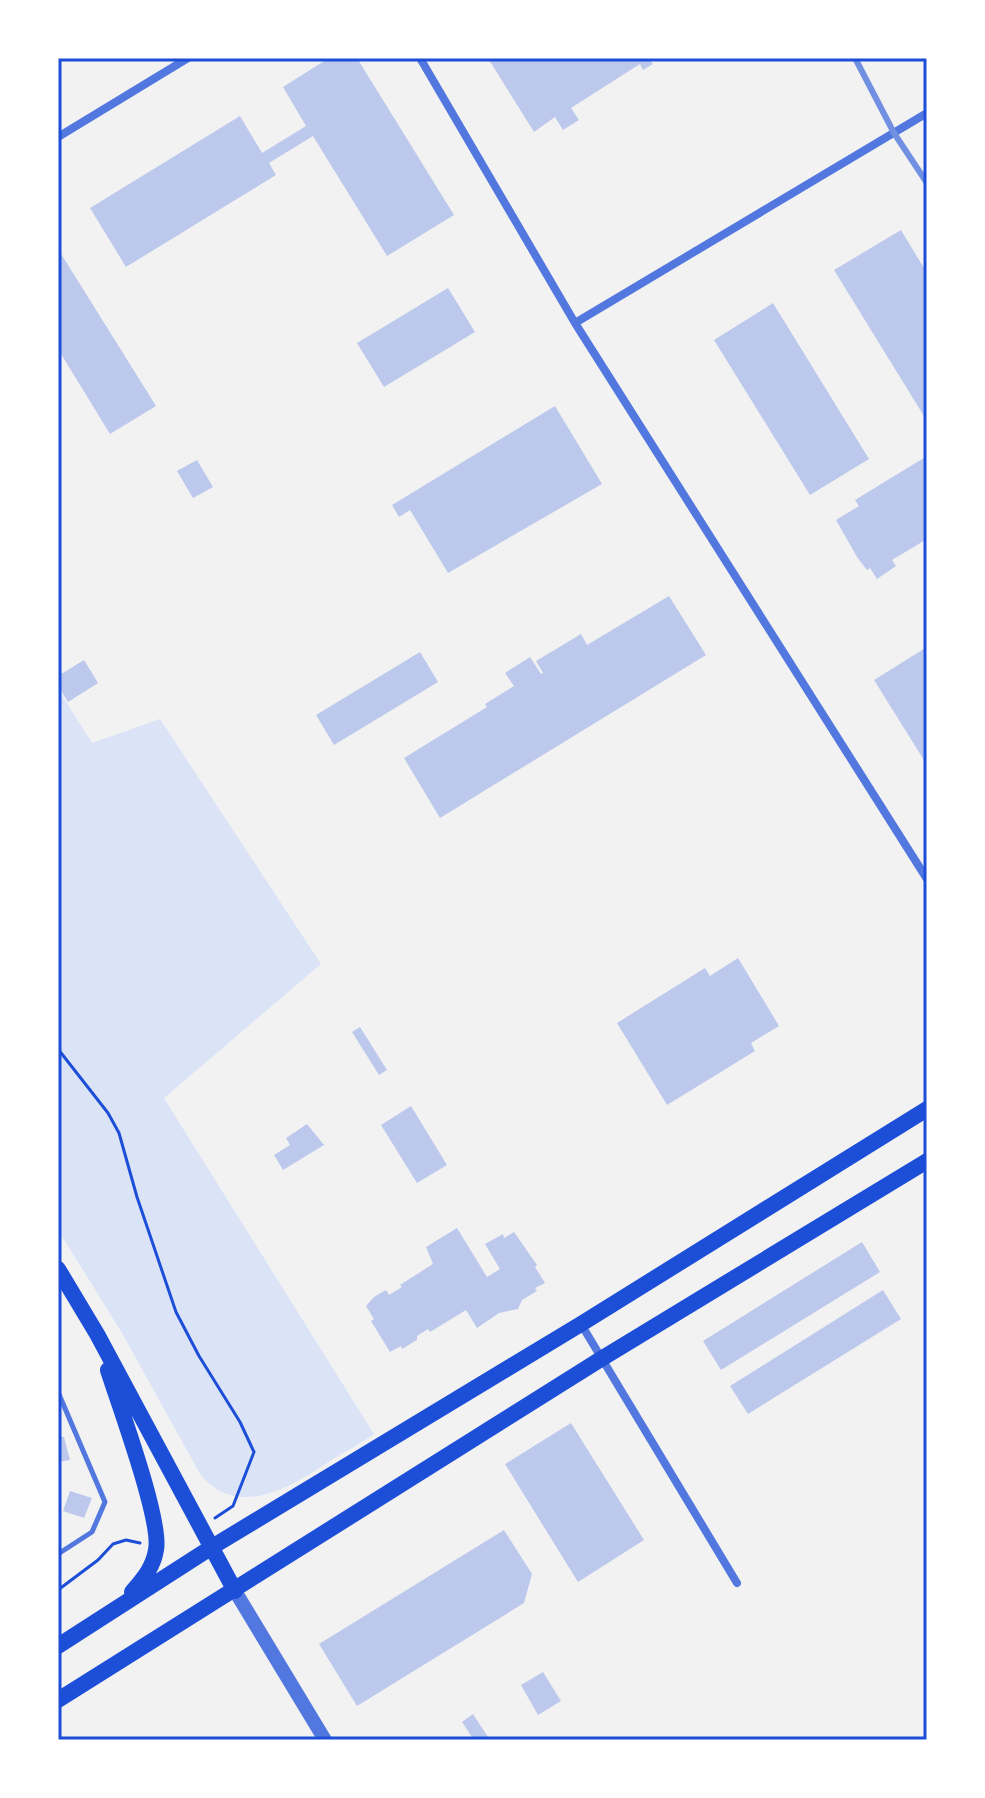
<svg xmlns="http://www.w3.org/2000/svg" width="985" height="1798" font-family="'Open Sans',sans-serif">
	<style>
		.green { fill: #dbe4f7 }
		.building { fill: #bdc9ec }
		.lines { fill: none; stroke-linecap: round; stroke-linejoin: round }
		.path { stroke: #1d4ed8; stroke-width: 3 }
		.service { stroke: #5277de; stroke-width: 5 }
		.minor { stroke: #5277de; stroke-width: 8 }
		.tertiary { stroke: #5277de; stroke-width: 14 }
		.secondary { stroke: #1d4ed8; stroke-width: 16 }
		.rail { stroke: #7290e2; stroke-width: 6 }
		.neatline { fill: none; stroke: #1d4ed8; stroke-width: 3 }
	</style>
	<rect width="100%" height="100%" fill="#f2f2f2"/>
	<path class="green" d="M 58,689 L 92,743 L 160,719 L 321,964 L 164,1098 L 374,1434 C 359,1445 342,1453 327,1463 C 288,1489 236,1519 200,1474 L 122,1333 L 58,1230 Z"/>
	<path class="building" d="M 329,58 L 357,58 L 454,215 L 387,256 L 313,136 L 269,163 L 276,175 L 126,267 L 90,208 L 240,116 L 262,153 L 306,126 L 283,87 Z
		M 488,58 L 648,58 L 653,64 L 643,70 L 640,64 L 571,108 L 579,120 L 563,130 L 555,117 L 534,132 Z
		M 901,230 L 927,273 L 927,421 L 834,270 Z
		M 58,249 L 156,406 L 110,434 L 58,349 Z
		M 448,288 L 475,332 L 384,387 L 357,343 Z
		M 773,303 L 869,459 L 810,495 L 714,340 Z
		M 555,406 L 602,484 L 448,573 L 410,510 L 399,517 L 392,505 Z
		M 927,456 L 927,539 L 892,560 L 896,566 L 877,579 L 870,568 L 867,570 L 857,557 L 836,520 L 859,506 L 855,500 Z
		M 197,460 L 213,487 L 193,498 L 177,471 Z
		M 669,596 L 706,655 L 440,818 L 404,758 L 487,707 L 485,704 L 514,686 L 505,673 L 530,657 L 541,674 L 543,673 L 536,661 L 581,634 L 587,645 Z
		M 927,647 L 927,765 L 874,680 Z
		M 420,652 L 438,682 L 334,745 L 316,715 Z
		M 84,660 L 98,683 L 68,702 L 58,686 L 58,676 Z
		M 738,958 L 779,1026 L 751,1043 L 755,1051 L 667,1105 L 617,1023 L 705,968 L 710,976 Z
		M 360,1027 L 387,1070 L 379,1075 L 352,1032 Z
		M 411,1106 L 447,1165 L 417,1183 L 381,1125 Z
		M 307,1124 L 324,1145 L 283,1170 L 274,1155 L 290,1145 L 286,1138 Z
		M 457,1228 L 487,1277 L 500,1269 L 485,1244 L 503,1234 L 504,1238 L 514,1232 L 537,1265 L 535,1267 L 545,1283 L 535,1288 L 537,1291 L 522,1300 L 518,1309 L 499,1313 L 477,1328 L 466,1310 L 430,1332 L 428,1329 L 417,1336 L 417,1340 L 402,1349 L 401,1346 L 390,1352 L 371,1321 L 374,1319 L 366,1306 L 374,1297 L 386,1290 L 389,1295 L 402,1287 L 400,1285 L 433,1264 L 426,1247 Z
		M 862,1242 L 880,1272 L 721,1370 L 703,1341 Z
		M 883,1290 L 901,1319 L 748,1414 L 730,1386 Z
		M 571,1423 L 644,1540 L 578,1582 L 505,1464 Z
		M 58,1426 L 62,1437 L 64,1437 L 70,1460 L 58,1462 Z
		M 70,1491 L 92,1498 L 84,1518 L 63,1511 Z
		M 504,1530 L 532,1574 L 524,1603 L 357,1706 L 319,1644 Z
		M 543,1672 L 561,1701 L 538,1715 L 521,1685 Z
		M 473,1714 L 490,1740 L 474,1740 L 462,1722 Z"/>
	<g class="lines">
		<path class="path" d="M 58,1049 L 108,1113 L 119,1133 L 137,1197 L 176,1312 L 199,1356 L 240,1422 L 254,1452 L 233,1506 L 215,1518
			M 58,1590 L 98,1560 L 113,1544 L 126,1540 L 140,1543"/>
		<path class="service" d="M 58,1392 L 105,1502 L 92,1532 L 58,1554"/>
		<path class="minor" d="M 420,58 L 575,323 L 927,879
			M 58,137 L 188,58
			M 575,323 L 927,113
			M 581,1324 L 737,1583"/>
		<path class="tertiary" d="M 235,1591 L 325,1740"/>
		<path class="secondary" d="M 58,1269 L 97,1334 L 235,1591
			M 108,1370 C 119,1405 162,1521 156,1550 C 153,1568 143,1579 132,1592
			M 58,1646 L 212,1547 L 581,1324 L 927,1109
			M 58,1700 L 601,1359 L 927,1161"/>
		<path class="rail" d="M 855,58 L 894,133 L 927,183"/>
	</g>
	<rect width="985" height="1798" fill="none" stroke="#ffffff" stroke-width="120"/>
	<rect x="60" y="60" width="865" height="1678" class="neatline"/>
</svg>
